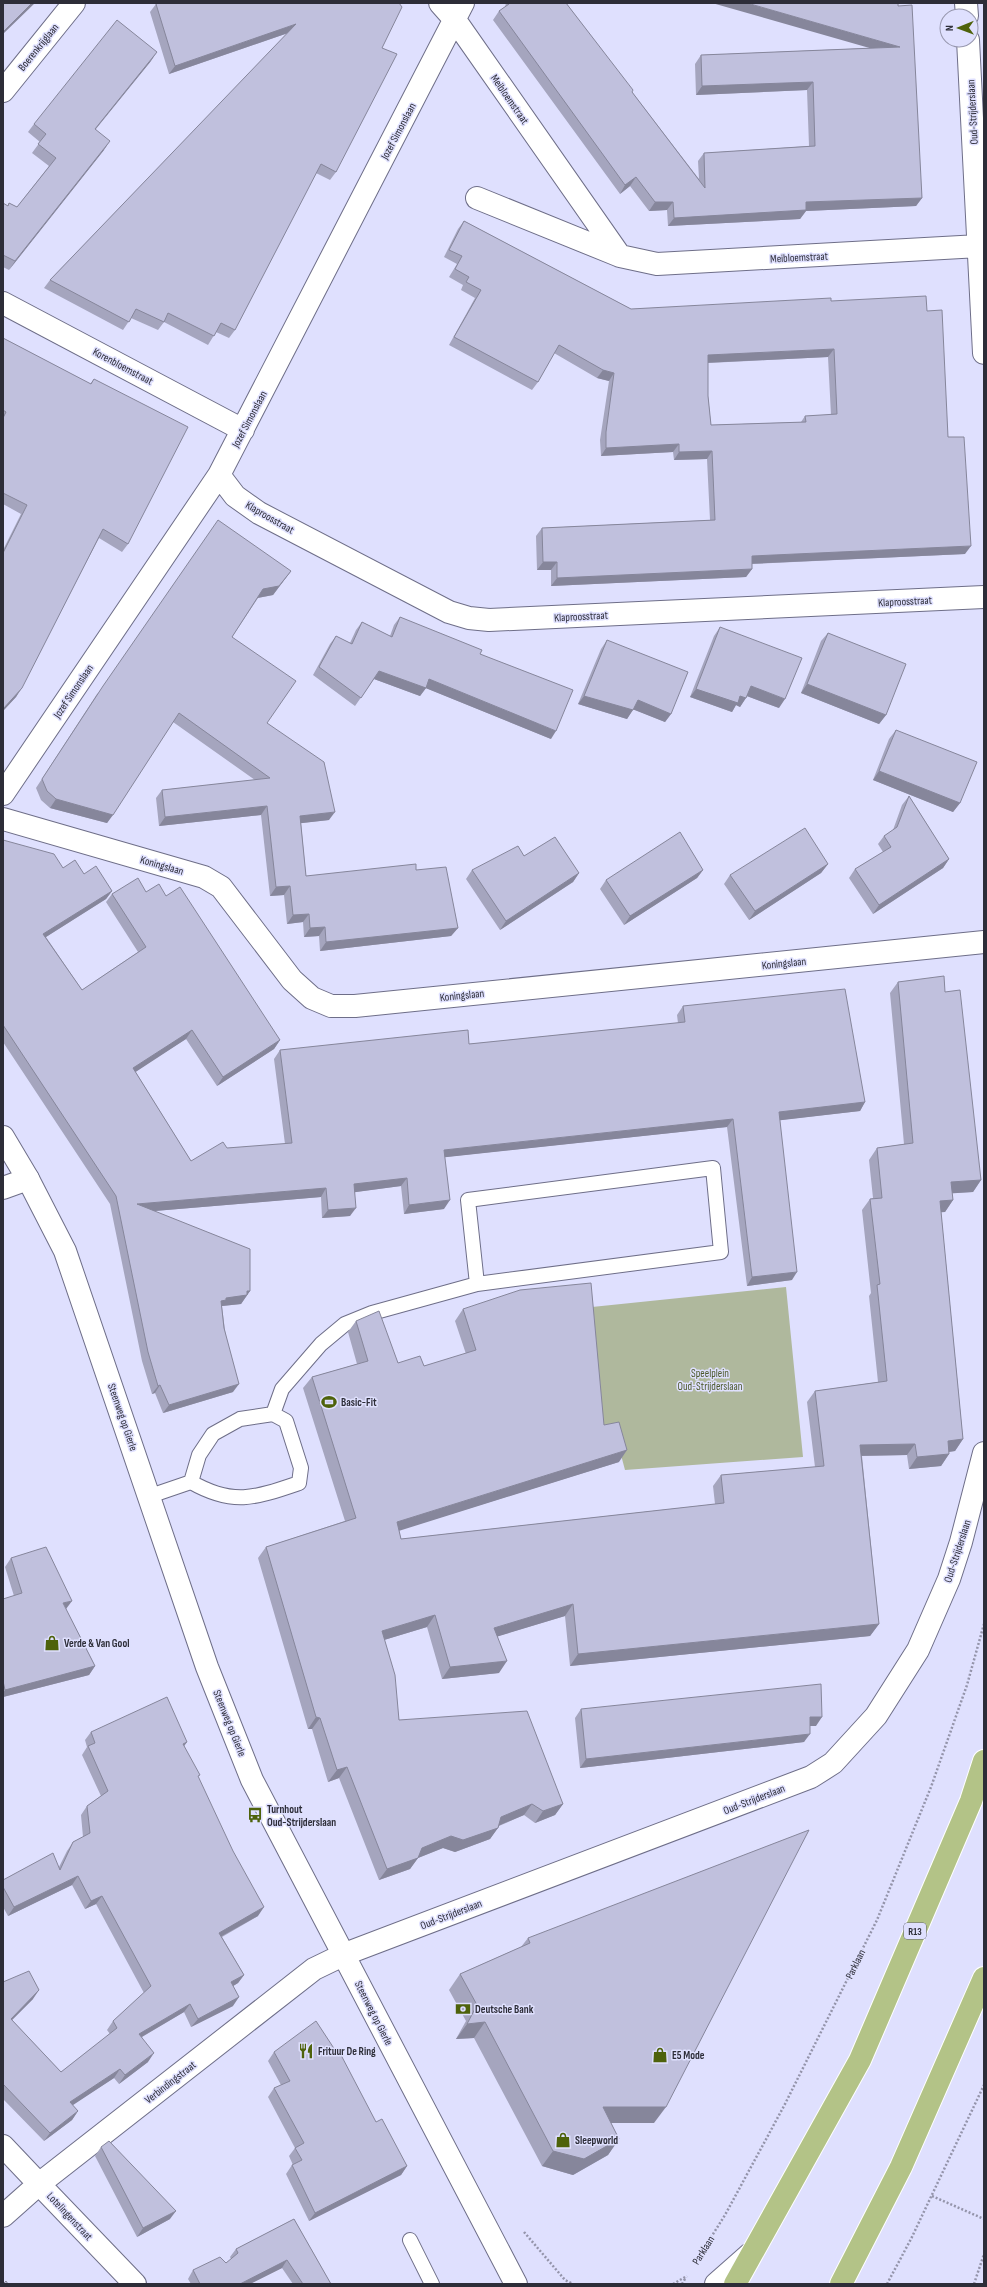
<svg xmlns="http://www.w3.org/2000/svg" width="987" height="2287" font-family="'Sofia Sans Condensed',sans-serif">
	<style>
		.green { fill: #afb89d }
		.lines { fill: none; stroke-linecap: round; stroke-linejoin: round }
		.lane-casing { stroke: #6e6e88; stroke-width: 16 }
		.street-casing { stroke: #6e6e88; stroke-width: 24 }
		.secondary-casing { stroke: #6e6e88; stroke-width: 24 }
		.primary-casing { stroke: #fff; stroke-width: 24 }
		.path { stroke: #9494aa; stroke-width: 2.5; stroke-dasharray: 2 2; stroke-linecap: butt }
		.lane { stroke: #fff; stroke-width: 14 }
		.street { stroke: #fff; stroke-width: 22 }
		.secondary { stroke: #fff; stroke-width: 22 }
		.primary { stroke: #b3c387; stroke-width: 22 }
		.wall { fill: #a5a5be; fill-rule: evenodd }
		.shaded-wall { fill: #86869b }
		.building { fill: #c0c0dd; stroke: #86869b; fill-rule: evenodd }
		.labels { text-anchor: middle; stroke-width: 3; stroke-linejoin: round; paint-order: stroke }
		.shield { fill: #dfe0fe; stroke: #626373; stroke-width: 1 }
		.shield-label { font-size: 10px; font-weight: bold; fill: #2d2d38 }
		.street-label { font-size: 11px; fill: #2d2d38; stroke: #dfe0fe }
		.park-label { font-size: 11px; fill: #4c592b; stroke: #dfe0fe }
		.poi-label { font-size: 11px; font-weight: bold; fill: #2d2d38; stroke: #dfe0fe; text-anchor: start }
	</style>
	<rect width="100%" height="100%" fill="#dfe0fe"/>
	<path class="green" d="M 786,1287 L 803,1457 L 625,1470 L 613,1425 L 602,1427 L 592,1307 Z"/>
	<g class="lines">
		<g class="lane-casing">
			<path id="lane" d="M 273,1414 L 282,1389 L 321,1344 L 345,1324 L 372,1313 L 477,1284 L 721,1252 L 713,1168 L 468,1200 L 477,1284
				M 150,1496 L 191,1482 C 233,1506 255,1498 299,1483 L 301,1468 L 286,1421 L 273,1414 L 240,1419 L 213,1434 L 199,1455 L 191,1482
				M 410,2240 L 432,2284"/>
		</g>
		<g class="street-casing">
			<path id="street" d="M 440,3 L 455,20 L 620,256
				M 966,3 L 967,16
				M 968,40 L 984,353
				M 3,91 L 74,3
				M 477,198 L 620,256 L 657,264 L 979,246
				M 3,303 L 243,430
				M 219,475 L 235,496 L 259,513 L 449,612 L 469,618 L 489,620 L 984,597
				M 3,794 L 219,475 L 463,3
				M 3,819 L 204,877 L 221,887 L 292,980 L 312,998 L 331,1006 L 355,1006 L 984,942
				M 3,1188 L 28,1179
				M 3,2146 L 39,2184 L 314,1969 L 345,1954 L 811,1777 L 833,1763 L 876,1716 L 918,1650 L 949,1579 L 961,1542 L 984,1453
				M 3,2216 L 39,2184 L 135,2284"/>
		</g>
		<g class="secondary-casing">
			<path id="secondary" d="M 3,1137 L 28,1179 L 65,1251 L 207,1667 L 252,1780 L 516,2284
				M 716,2284 L 750,2254"/>
		</g>
		<g class="primary-casing">
			<path id="primary" d="M 735,2284 L 860,2060 L 971,1801 L 984,1761
				M 841,2284 L 901,2167 L 984,1978"/>
		</g>
		<path class="path" d="M 932,2196 L 984,2219
			M 524,2232 L 565,2280 L 573,2284
			M 698,2258 L 725,2215 L 784,2106 L 877,1920 L 931,1787 L 967,1685 L 984,1624
			M 673,2284 L 687,2276
			M 682,2284 L 686,2277
			M 887,2284 L 911,2239 L 984,2085
			M 974,2284 L 984,2254"/>
		<use href="#lane" class="lane"/>
		<use href="#street" class="street"/>
		<use href="#secondary" class="secondary"/>
		<use href="#primary" class="primary"/>
	</g>
	<path class="wall" d="M 506,3 L 566,3 L 632,92 L 699,179 L 698,161 L 704,153 L 809,146 L 807,90 L 696,95 L 695,64 L 701,55 L 869,48 L 898,3 L 922,198 L 916,206 L 806,211 L 800,219 L 668,226 L 667,210 L 649,211 L 630,186 L 620,194 L 493,20 L 499,11 L 505,7 Z
		M 156,4 L 382,48 L 336,172 L 330,180 L 316,173 L 235,330 L 229,338 L 216,332 L 208,345 L 164,322 L 158,330 L 131,318 L 123,330 L 44,288 L 50,280 L 288,33 L 169,74 L 150,12 Z
		M 151,61 L 96,129 L 104,150 L 9,270 L 3,267 L 3,203 L 8,206 L 9,203 L 17,207 L 49,166 L 32,153 L 40,142 L 28,132 L 34,124 Z
		M 464,221 L 631,309 L 831,301 L 927,311 L 948,437 L 965,554 L 752,564 L 752,569 L 746,577 L 551,586 L 551,570 L 537,570 L 536,536 L 542,528 L 710,520 L 707,459 L 674,460 L 673,452 L 601,456 L 600,440 L 609,381 L 597,378 L 554,353 L 538,382 L 532,390 L 449,345 L 475,298 L 461,290 L 463,285 L 449,277 L 457,264 L 444,257 L 458,229 ZM 828,357 L 831,415 L 805,416 L 801,422 L 711,425 L 708,396 L 708,363 Z
		M 3,338 L 90,384 L 94,379 L 128,544 L 122,552 L 99,538 L 16,697 L 3,711 L 3,550 L 21,514 L 3,504 Z
		M 291,571 L 273,595 L 258,598 L 232,637 L 267,723 L 329,820 L 301,823 L 306,876 L 416,870 L 458,928 L 451,936 L 320,951 L 319,936 L 304,937 L 303,922 L 287,924 L 284,895 L 270,896 L 261,815 L 159,826 L 156,798 L 162,790 L 255,780 L 173,722 L 107,823 L 50,808 L 41,800 L 36,788 L 97,694 Z
		M 400,617 L 480,654 L 551,739 L 426,688 L 420,696 L 374,679 L 355,706 L 313,675 L 330,644 L 336,636 L 350,643 L 356,630 L 362,622 L 390,636 L 394,625 Z
		M 720,627 L 779,708 L 747,696 L 740,707 L 736,705 L 732,712 L 690,697 L 714,636 Z
		M 828,633 L 886,715 L 879,724 L 801,693 L 821,641 Z
		M 607,640 L 671,714 L 665,722 L 633,709 L 627,719 L 578,704 L 601,649 Z
		M 896,730 L 960,803 L 953,812 L 873,780 L 889,739 Z
		M 909,796 L 949,859 L 943,868 L 873,914 L 849,878 L 855,869 L 883,852 L 878,844 L 884,836 L 893,830 L 902,805 Z
		M 3,840 L 63,868 L 84,874 L 112,891 L 106,899 L 46,937 L 82,990 L 138,952 L 106,902 L 112,894 L 146,892 L 166,896 L 280,1040 L 274,1049 L 217,1086 L 186,1039 L 135,1071 L 191,1161 L 227,1148 L 285,1144 L 274,1059 L 280,1050 L 469,1044 L 678,1023 L 677,1015 L 683,1006 L 865,1102 L 860,1111 L 780,1120 L 792,1280 L 747,1286 L 727,1127 L 445,1157 L 444,1209 L 404,1214 L 401,1186 L 355,1192 L 350,1216 L 322,1218 L 321,1197 L 154,1211 L 250,1291 L 241,1304 L 222,1306 L 222,1307 L 233,1392 L 163,1413 L 155,1393 L 152,1394 L 142,1361 L 110,1204 L 3,1042 Z
		M 524,856 L 579,873 L 573,882 L 500,930 L 466,879 L 472,870 Z
		M 828,864 L 821,873 L 749,920 L 724,884 L 730,875 Z
		M 703,870 L 697,878 L 624,925 L 600,889 L 606,880 Z
		M 898,982 L 945,992 L 981,1180 L 973,1192 L 952,1193 L 953,1200 L 945,1212 L 941,1212 L 963,1439 L 955,1451 L 949,1452 L 949,1454 L 941,1466 L 909,1469 L 907,1455 L 862,1456 L 879,1624 L 870,1636 L 570,1666 L 565,1616 L 498,1636 L 499,1673 L 442,1679 L 427,1627 L 384,1640 L 399,1720 L 563,1804 L 555,1815 L 535,1823 L 524,1815 L 499,1826 L 490,1839 L 455,1852 L 443,1848 L 418,1858 L 410,1869 L 379,1880 L 339,1778 L 328,1782 L 312,1729 L 308,1729 L 258,1558 L 266,1547 L 345,1521 L 303,1388 L 312,1377 L 357,1364 L 348,1332 L 356,1321 L 398,1363 L 424,1366 L 466,1354 L 455,1321 L 463,1309 L 604,1425 L 619,1462 L 399,1530 L 401,1539 L 715,1504 L 713,1486 L 721,1475 L 815,1467 L 807,1402 L 815,1391 L 878,1382 L 869,1296 L 871,1293 L 862,1210 L 870,1199 L 873,1198 L 869,1160 L 877,1148 L 904,1144 L 890,993 Z
		M 11,1558 L 66,1609 L 95,1666 L 89,1675 L 3,1697 L 3,1599 L 14,1596 L 5,1567 Z
		M 581,1709 L 816,1726 L 810,1726 L 804,1742 L 580,1768 L 575,1718 Z
		M 91,1732 L 187,1742 L 184,1746 L 198,1777 L 258,1916 L 222,1937 L 244,1975 L 238,1983 L 233,1986 L 233,2006 L 191,2027 L 184,2012 L 142,2037 L 148,2062 L 119,2084 L 114,2078 L 72,2105 L 78,2111 L 72,2120 L 44,2141 L 3,2099 L 3,1982 L 33,1999 L 12,2020 L 61,2072 L 110,2034 L 107,2030 L 113,2021 L 144,1993 L 96,1904 L 85,1909 L 72,1885 L 8,1916 L 3,1907 L 3,1880 L 59,1867 L 67,1851 L 73,1842 L 83,1837 L 81,1815 L 87,1806 L 101,1796 L 82,1755 L 87,1747 L 85,1740 Z
		M 528,1938 L 654,2123 L 611,2123 L 619,2139 L 608,2155 L 573,2175 L 542,2166 L 474,2038 L 456,2039 L 466,2021 L 449,1990 L 460,1974 L 521,1947 Z
		M 274,2052 L 376,2122 L 407,2166 L 401,2175 L 309,2221 L 286,2174 L 292,2165 L 293,2165 L 289,2156 L 295,2148 L 268,2097 L 274,2088 L 281,2085 L 268,2061 Z
		M 101,2147 L 170,2219 L 137,2237 L 95,2156 Z
		M 294,2219 L 331,2284 L 293,2284 L 282,2268 L 250,2284 L 191,2284 L 188,2279 L 193,2270 L 226,2263 L 231,2259 L 230,2257 L 236,2249 Z"/>
	<path class="shaded-wall" d="M 32,3 L 35,3 L 3,34 L 3,32 Z
		M 712,3 L 747,3 L 900,47 L 894,55 Z
		M 296,24 L 291,32 L 169,74 L 175,66 Z
		M 157,52 L 151,61 L 89,137 L 95,129 Z
		M 813,82 L 807,90 L 696,95 L 702,86 Z
		M 110,141 L 104,150 L 9,270 L 15,261 Z
		M 636,177 L 630,186 L 620,194 L 625,185 Z
		M 922,198 L 916,206 L 806,211 L 800,219 L 668,226 L 674,218 L 806,202 Z
		M 655,202 L 673,202 L 667,210 L 649,211 Z
		M 834,349 L 828,357 L 703,363 L 708,355 Z
		M 603,370 L 614,373 L 609,381 L 597,378 Z
		M 679,444 L 673,452 L 601,456 L 606,448 Z
		M 712,451 L 707,459 L 674,460 L 679,452 Z
		M 971,546 L 965,554 L 746,564 L 752,556 Z
		M 543,562 L 557,562 L 551,570 L 537,570 Z
		M 752,569 L 746,577 L 551,586 L 557,578 Z
		M 291,571 L 273,595 L 257,598 L 263,589 Z
		M 379,671 L 426,688 L 420,696 L 374,679 Z
		M 429,679 L 556,731 L 551,739 L 423,687 Z
		M 807,684 L 886,715 L 879,724 L 801,693 Z
		M 751,686 L 785,699 L 779,708 L 744,695 Z
		M 22,688 L 16,697 L 3,711 L 3,709 Z
		M 696,689 L 740,696 L 746,698 L 740,707 L 736,705 L 732,712 L 690,697 Z
		M 584,696 L 633,710 L 627,719 L 578,704 Z
		M 638,700 L 671,714 L 665,722 L 632,709 Z
		M 879,771 L 960,803 L 953,812 L 873,780 Z
		M 56,799 L 113,815 L 107,823 L 50,808 Z
		M 267,806 L 261,815 L 159,826 L 165,817 Z
		M 335,812 L 329,820 L 294,824 L 300,816 Z
		M 949,859 L 943,868 L 873,914 L 879,905 Z
		M 828,864 L 821,873 L 749,920 L 755,911 Z
		M 703,870 L 697,878 L 624,925 L 630,916 Z
		M 579,873 L 573,882 L 500,930 L 506,921 Z
		M 290,886 L 284,895 L 270,896 L 276,887 Z
		M 112,891 L 106,899 L 38,942 L 43,934 Z
		M 309,914 L 303,922 L 287,924 L 293,915 Z
		M 325,927 L 319,936 L 304,937 L 310,928 Z
		M 458,928 L 451,936 L 320,951 L 326,942 Z
		M 192,1030 L 186,1039 L 128,1077 L 133,1068 Z
		M 280,1040 L 274,1049 L 217,1086 L 223,1077 Z
		M 865,1102 L 860,1111 L 774,1121 L 779,1112 Z
		M 733,1119 L 727,1127 L 438,1158 L 444,1150 Z
		M 407,1178 L 401,1186 L 349,1193 L 354,1184 Z
		M 981,1180 L 973,1192 L 942,1194 L 951,1182 Z
		M 326,1188 L 321,1197 L 131,1213 L 137,1204 Z
		M 450,1200 L 444,1209 L 404,1214 L 409,1205 Z
		M 953,1200 L 945,1212 L 932,1213 L 940,1201 Z
		M 356,1208 L 350,1216 L 322,1218 L 328,1210 Z
		M 797,1272 L 792,1280 L 747,1286 L 752,1277 Z
		M 247,1291 L 250,1291 L 241,1304 L 222,1306 L 221,1308 L 221,1301 L 226,1298 Z
		M 239,1384 L 233,1392 L 163,1413 L 169,1405 Z
		M 160,1385 L 155,1393 L 152,1394 L 158,1386 Z
		M 963,1439 L 955,1451 L 940,1453 L 948,1441 Z
		M 915,1444 L 907,1455 L 852,1456 L 860,1445 Z
		M 627,1450 L 619,1462 L 389,1534 L 397,1522 Z
		M 949,1454 L 941,1466 L 909,1469 L 917,1457 Z
		M 72,1601 L 66,1609 L 63,1603 Z
		M 573,1604 L 565,1616 L 486,1640 L 494,1628 Z
		M 435,1615 L 427,1627 L 374,1643 L 382,1631 Z
		M 879,1624 L 870,1636 L 570,1666 L 578,1654 Z
		M 507,1661 L 499,1673 L 442,1679 L 450,1667 Z
		M 95,1666 L 89,1675 L 3,1697 L 3,1693 L 5,1690 Z
		M 316,1717 L 320,1718 L 312,1729 L 308,1729 Z
		M 810,1717 L 822,1717 L 816,1726 L 803,1726 Z
		M 810,1734 L 804,1742 L 580,1768 L 586,1759 Z
		M 187,1742 L 181,1750 L 183,1744 Z
		M 347,1767 L 339,1778 L 328,1782 L 337,1770 Z
		M 532,1804 L 524,1815 L 493,1828 L 501,1817 Z
		M 563,1804 L 555,1815 L 535,1823 L 543,1811 Z
		M 498,1828 L 490,1839 L 455,1852 L 443,1848 L 418,1858 L 410,1869 L 379,1880 L 387,1869 L 422,1848 L 451,1836 Z
		M 78,1876 L 72,1885 L 8,1916 L 14,1907 Z
		M 102,1896 L 96,1904 L 85,1909 L 91,1901 Z
		M 264,1907 L 258,1916 L 213,1941 L 219,1933 Z
		M 244,1975 L 238,1983 L 225,1991 L 231,1982 Z
		M 39,1990 L 33,1999 L 4,2028 L 11,2019 Z
		M 239,1997 L 233,2006 L 191,2027 L 198,2019 Z
		M 190,2004 L 184,2012 L 133,2042 L 139,2034 Z
		M 485,2022 L 474,2038 L 456,2039 L 467,2024 Z
		M 154,2053 L 148,2062 L 119,2084 L 125,2075 Z
		M 120,2069 L 114,2078 L 64,2111 L 70,2102 Z
		M 603,2107 L 666,2107 L 654,2123 L 592,2123 Z
		M 78,2111 L 72,2120 L 44,2141 L 50,2133 Z
		M 619,2139 L 608,2155 L 573,2175 L 542,2166 L 553,2151 Z
		M 407,2166 L 401,2175 L 309,2221 L 315,2213 Z
		M 176,2211 L 170,2219 L 137,2237 L 143,2228 Z
		M 287,2260 L 282,2268 L 250,2284 L 240,2284 Z"/>
	<path class="building" d="M 3,3 L 32,3 L 3,32 Z
		M 159,3 L 399,3 L 402,7 L 382,48 L 397,54 L 336,172 L 321,164 L 235,330 L 221,323 L 214,336 L 168,313 L 164,322 L 136,309 L 129,322 L 50,280 L 296,24 L 175,66 L 156,4 Z
		M 510,3 L 566,3 L 633,90 L 632,92 L 705,188 L 704,153 L 815,146 L 813,82 L 702,86 L 701,55 L 900,47 L 747,3 L 898,3 L 898,6 L 912,5 L 922,198 L 806,202 L 806,210 L 674,218 L 673,202 L 655,202 L 636,177 L 625,185 L 499,11 L 509,4 Z
		M 117,20 L 157,52 L 95,129 L 110,141 L 15,261 L 3,255 L 3,203 L 8,206 L 9,203 L 17,207 L 56,158 L 38,144 L 46,134 L 34,124 Z
		M 464,221 L 631,309 L 831,298 L 831,301 L 926,296 L 927,311 L 942,310 L 948,437 L 964,437 L 971,546 L 752,556 L 752,569 L 557,578 L 557,562 L 543,562 L 542,528 L 715,520 L 712,451 L 679,452 L 679,444 L 606,448 L 606,432 L 614,373 L 603,370 L 559,345 L 538,382 L 454,337 L 481,290 L 466,282 L 469,277 L 455,269 L 462,256 L 449,250 ZM 834,349 L 837,414 L 805,416 L 806,422 L 711,425 L 708,396 L 708,355 Z
		M 3,338 L 91,384 L 94,379 L 188,427 L 128,544 L 103,529 L 22,688 L 3,709 L 3,553 L 27,505 L 3,493 L 3,418 L 6,412 L 3,410 Z
		M 218,520 L 291,571 L 279,586 L 263,589 L 232,637 L 296,681 L 267,723 L 324,762 L 335,812 L 300,816 L 306,876 L 416,864 L 416,870 L 446,867 L 458,928 L 326,942 L 325,927 L 310,928 L 309,914 L 293,915 L 290,886 L 276,887 L 267,806 L 165,817 L 162,790 L 270,778 L 179,713 L 113,815 L 56,799 L 47,791 L 42,779 L 103,686 Z
		M 400,617 L 482,650 L 480,654 L 573,690 L 556,731 L 429,679 L 426,688 L 379,671 L 361,698 L 319,667 L 336,636 L 352,644 L 362,622 L 392,637 Z
		M 720,627 L 802,658 L 785,699 L 751,686 L 746,698 L 740,696 L 738,703 L 696,689 Z
		M 828,633 L 906,664 L 886,715 L 807,684 Z
		M 607,640 L 688,672 L 671,714 L 638,700 L 633,710 L 584,696 Z
		M 896,730 L 977,762 L 960,803 L 879,771 Z
		M 909,796 L 949,859 L 879,905 L 855,869 L 891,847 L 884,836 L 897,827 Z
		M 805,828 L 828,864 L 755,911 L 730,875 Z
		M 680,832 L 703,870 L 630,916 L 606,880 Z
		M 555,837 L 579,873 L 506,921 L 472,870 L 518,846 L 524,856 Z
		M 3,840 L 54,854 L 63,868 L 75,860 L 84,874 L 96,866 L 112,891 L 43,934 L 82,990 L 146,947 L 112,894 L 138,878 L 146,892 L 159,884 L 166,896 L 180,887 L 280,1040 L 223,1077 L 192,1030 L 133,1068 L 191,1161 L 223,1142 L 227,1148 L 292,1143 L 280,1050 L 468,1030 L 469,1044 L 685,1022 L 683,1006 L 845,989 L 865,1102 L 779,1112 L 797,1272 L 752,1277 L 733,1119 L 444,1150 L 450,1200 L 409,1205 L 407,1178 L 354,1184 L 356,1208 L 328,1210 L 326,1188 L 137,1204 L 250,1249 L 250,1291 L 247,1291 L 247,1295 L 226,1298 L 226,1300 L 221,1301 L 224,1328 L 239,1384 L 169,1405 L 160,1385 L 158,1386 L 148,1352 L 116,1196 L 3,1025 Z
		M 944,976 L 945,992 L 960,990 L 981,1180 L 951,1182 L 953,1200 L 940,1201 L 963,1439 L 948,1441 L 949,1454 L 917,1457 L 915,1444 L 860,1445 L 879,1624 L 578,1654 L 573,1604 L 494,1628 L 507,1661 L 450,1667 L 435,1615 L 382,1631 L 395,1675 L 399,1720 L 527,1711 L 563,1804 L 543,1811 L 532,1804 L 501,1817 L 498,1828 L 463,1840 L 451,1836 L 422,1848 L 418,1858 L 387,1869 L 347,1767 L 337,1770 L 320,1718 L 316,1717 L 266,1547 L 356,1518 L 312,1377 L 368,1361 L 356,1321 L 379,1311 L 398,1363 L 420,1356 L 424,1366 L 476,1350 L 463,1309 L 520,1290 L 591,1283 L 604,1425 L 619,1422 L 627,1450 L 397,1522 L 401,1539 L 724,1503 L 721,1475 L 824,1466 L 815,1391 L 887,1381 L 877,1285 L 880,1284 L 870,1199 L 882,1198 L 877,1148 L 913,1143 L 898,982 Z
		M 46,1547 L 72,1601 L 63,1603 L 95,1666 L 5,1690 L 3,1681 L 3,1599 L 22,1593 L 11,1558 Z
		M 821,1684 L 822,1717 L 810,1717 L 810,1734 L 586,1759 L 581,1709 Z
		M 167,1697 L 187,1742 L 183,1744 L 200,1775 L 198,1776 L 233,1851 L 264,1907 L 219,1933 L 244,1975 L 231,1982 L 239,1997 L 198,2019 L 190,2004 L 139,2034 L 154,2053 L 125,2075 L 120,2069 L 70,2102 L 78,2111 L 50,2133 L 3,2084 L 3,1982 L 29,1971 L 39,1990 L 11,2019 L 61,2072 L 117,2028 L 113,2021 L 151,1986 L 102,1896 L 91,1901 L 78,1876 L 14,1907 L 3,1887 L 3,1880 L 53,1853 L 60,1870 L 73,1842 L 90,1833 L 87,1806 L 108,1791 L 88,1746 L 95,1743 L 91,1732 Z
		M 809,1830 L 666,2107 L 603,2107 L 619,2139 L 584,2159 L 553,2151 L 485,2022 L 467,2024 L 477,2005 L 460,1974 L 530,1943 L 528,1938 Z
		M 316,2021 L 339,2056 L 341,2055 L 376,2122 L 382,2119 L 407,2166 L 315,2213 L 292,2165 L 302,2160 L 295,2148 L 304,2143 L 274,2088 L 290,2081 L 274,2052 Z
		M 109,2141 L 176,2211 L 143,2228 L 101,2147 Z
		M 294,2219 L 331,2284 L 303,2284 L 287,2260 L 240,2284 L 200,2284 L 193,2270 L 220,2257 L 226,2263 L 238,2253 L 236,2249 Z
		M 6,2281 L 8,2284 L 3,2284 Z"/>
	<defs>
		<g id="stadium-bare" transform="scale(1.2)"><path d="M0-5a6.5 5 0 1 0 0 10a6.5 5 0 1 0 0-10ZM-3.5-1.8h7v3.6h-7Z" fill="#4e620b" stroke="#dfe0fe" stroke-width="2.5" paint-order="stroke"/></g>
		<g id="shop-bare" transform="scale(1.2)"><path d="M-5-2.5h2.3a2.7 3.5 0 0 1 5.4 0H5L5.5 6h-11ZM-1.5-2.5h3a1.5 2.3 0 0 0-3 0Z" fill="#4e620b" stroke="#dfe0fe" stroke-width="2.5" paint-order="stroke"/></g>
		<g id="bus-bare" transform="scale(1.2)"><path d="M-5-6H5V4H4V6H2V4H-2V6H-4V4H-5ZM-3.5-4V0h7V-4ZM-3.5 1.2v1.5H-2V1.2ZM2 1.2v1.5H3.5V1.2Z" fill="#4e620b" stroke="#dfe0fe" stroke-width="2.5" paint-order="stroke"/></g>
		<g id="bank-bare" transform="scale(1.2)"><path d="M-6-4H6V4H-6ZM0-2.3a2.3 2.3 0 1 0 0 4.6a2.3 2.3 0 1 0 0-4.6Z" fill="#4e620b" stroke="#dfe0fe" stroke-width="2.5" paint-order="stroke"/></g>
		<g id="restaurant-bare" transform="scale(1.2)"><path d="M-5-6h1v4h1v-4h1v4h1v-4h1v5L-1.5 .5V6h-2V.5L-5-1ZM5-6V6H3V1.5H1.5Q1.5-4 5-6Z" fill="#4e620b" stroke="#dfe0fe" stroke-width="2.5" paint-order="stroke"/></g>
	</defs>
	<g fill-rule="evenodd">
		<use href="#stadium-bare" x="329" y="1402"/>
		<use href="#shop-bare" x="52" y="1643"/>
		<use href="#bus-bare" x="255" y="1815"/>
		<use href="#bank-bare" x="463" y="2009"/>
		<use href="#restaurant-bare" x="306" y="2051"/>
		<use href="#shop-bare" x="660" y="2055"/>
		<use href="#shop-bare" x="563" y="2140"/>
	</g>
	<g class="labels">
		<rect class="shield" x="904" y="1923" width="22" height="16" rx="3"/>
		<g class="shield-label">
			<text x="915" y="1935">R13</text>
		</g>
		<g class="street-label">
			<text transform="translate(38 47) rotate(-51)" y="4">Boerenkrijglaan</text>
			<text transform="translate(510 99) rotate(55)" y="4">Meibloemstraat</text>
			<text transform="translate(972 112) rotate(-93)" y="4">Oud-Strijderslaan</text>
			<text transform="translate(398 131) rotate(-62)" y="4">Jozef Simonslaan</text>
			<text transform="translate(799 257) rotate(-3)" y="4">Meibloemstraat</text>
			<text transform="translate(123 366) rotate(28)" y="4">Korenbloemstraat</text>
			<text transform="translate(249 419) rotate(-62)" y="4">Jozef Simonslaan</text>
			<text transform="translate(270 517) rotate(30)" y="4">Klaproosstraat</text>
			<text transform="translate(905 601) rotate(-3)" y="4">Klaproosstraat</text>
			<text transform="translate(581 616) rotate(-3)" y="4">Klaproosstraat</text>
			<text transform="translate(73 691) rotate(-56)" y="4">Jozef Simonslaan</text>
			<text transform="translate(162 865) rotate(16)" y="4">Koningslaan</text>
			<text transform="translate(784 963) rotate(-6)" y="4">Koningslaan</text>
			<text transform="translate(462 995) rotate(-6)" y="4">Koningslaan</text>
			<text transform="translate(123 1417) rotate(71)" y="4">Steenweg op Gierle</text>
			<text transform="translate(957 1551) rotate(-72)" y="4">Oud-Strijderslaan</text>
			<text transform="translate(230 1723) rotate(68)" y="4">Steenweg op Gierle</text>
			<text transform="translate(754 1799) rotate(-21)" y="4">Oud-Strijderslaan</text>
			<text transform="translate(451 1914) rotate(-21)" y="4">Oud-Strijderslaan</text>
			<text transform="translate(855 1964) rotate(-64)" y="4">Parklaan</text>
			<text transform="translate(374 2013) rotate(63)" y="4">Steenweg op Gierle</text>
			<text transform="translate(170 2082) rotate(-38)" y="4">Verbindingstraat</text>
			<text transform="translate(70 2216) rotate(47)" y="4">Lotelingenstraat</text>
			<text transform="translate(703 2250) rotate(-58)" y="4">Parklaan</text>
		</g>
		<g class="park-label">
			<text x="710" y="1377">Speelplein<tspan x="710" dy="13">Oud-Strijderslaan</tspan></text>
		</g>
		<g class="poi-label">
			<text x="341" y="1406">Basic-Fit</text>
			<text x="64" y="1647">Verde &amp; Van Gool</text>
			<text x="267" y="1813">Turnhout<tspan x="267" dy="13">Oud-Strijderslaan</tspan></text>
			<text x="475" y="2013">Deutsche Bank</text>
			<text x="318" y="2055">Frituur De Ring</text>
			<text x="672" y="2059">E5 Mode</text>
			<text x="575" y="2144">Sleepworld</text>
		</g>
	</g>
	<rect width="987" height="2287" fill="none" stroke="#2d2d38" stroke-width="8"/>
	<g transform="translate(959 28) rotate(269)"><circle r="19" fill="#dfe0fe" stroke="#9898af"/>
	<path d="M0-3L7 15L0 10L-7 15Z" fill="#4e620b"/>
	<text y="-6" font-size="11" font-weight="bold" text-anchor="middle" fill="#2d2d38">N</text>
	</g>
</svg>
